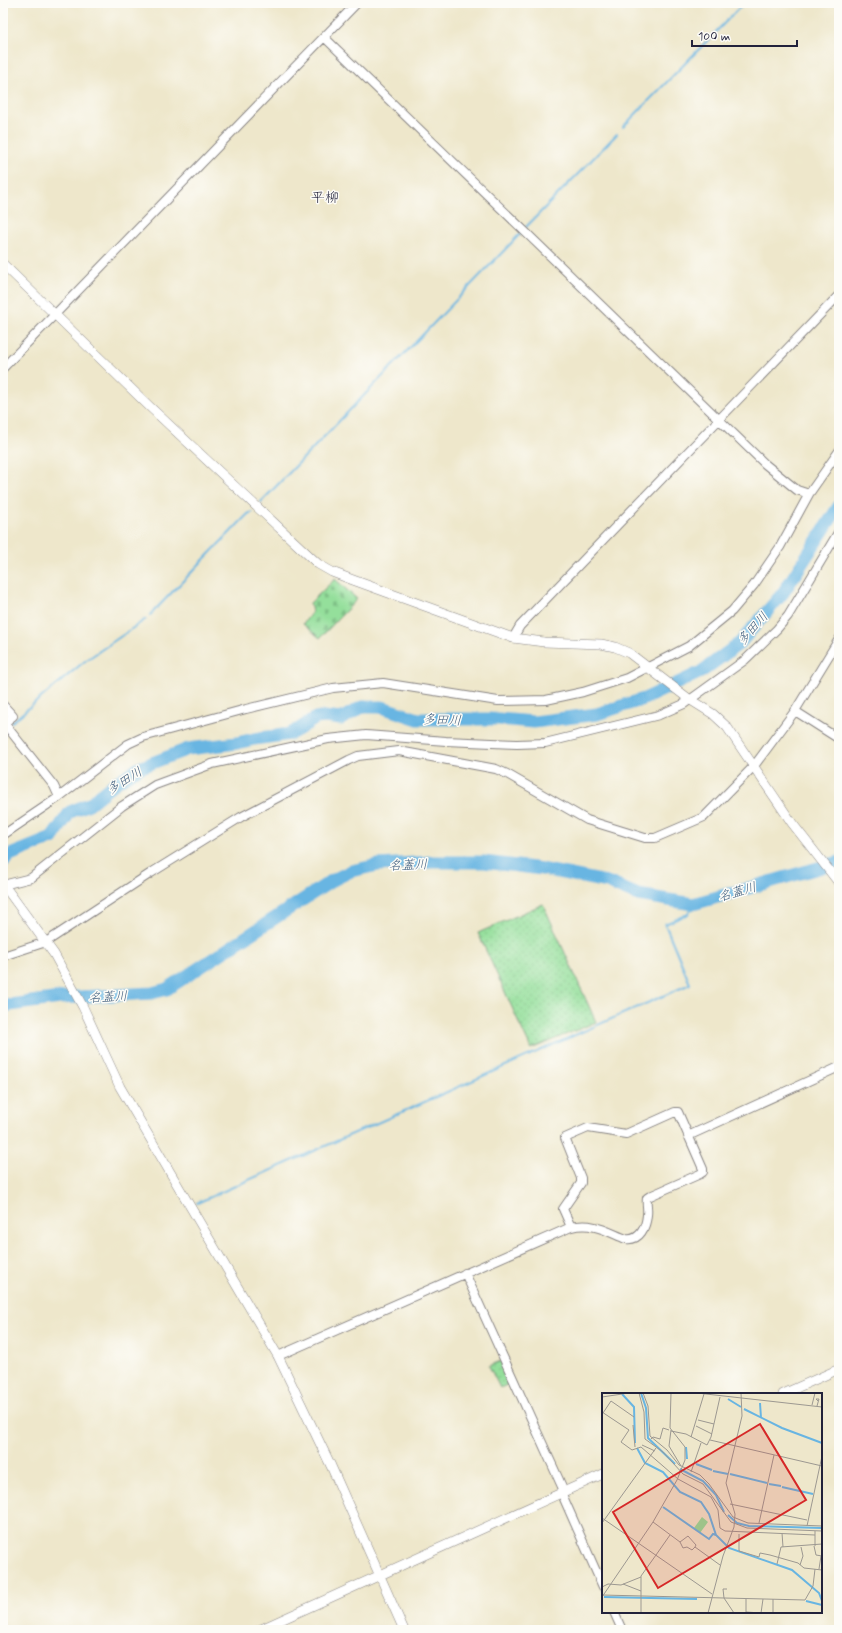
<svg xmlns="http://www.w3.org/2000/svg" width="842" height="1633" font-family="Mynerve,'Klee One',sans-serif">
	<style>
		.grass { fill: url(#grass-dots); stroke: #5b806b }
		.cemetery { fill: url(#cemetery-stones); stroke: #5b806b }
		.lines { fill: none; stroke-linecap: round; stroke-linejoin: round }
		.stream { stroke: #68b5e2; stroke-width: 2 }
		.river { stroke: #68b5e2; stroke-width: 13 }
		.minor-casing { stroke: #888483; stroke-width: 10 }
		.tertiary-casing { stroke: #888483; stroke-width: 10 }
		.minor { stroke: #fff; stroke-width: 8 }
		.tertiary { stroke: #fff; stroke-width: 9 }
		.labels { text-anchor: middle; stroke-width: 3; stroke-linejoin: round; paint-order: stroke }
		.water-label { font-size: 13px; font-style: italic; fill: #3e5d7e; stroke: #fdfcf7 }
		.quarter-label { font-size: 14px; fill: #22223b; stroke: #fdfcf7 }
		.inset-river { fill: none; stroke: #68b5e2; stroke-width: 2 }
		.inset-road { fill: none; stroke: #9c9891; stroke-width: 1 }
		.view { fill: #d62828; fill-opacity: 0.15; stroke: #d62828; stroke-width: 2 }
		.inset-edge { fill: none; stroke: #22223b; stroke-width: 2 }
	</style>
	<defs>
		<pattern id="grass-dots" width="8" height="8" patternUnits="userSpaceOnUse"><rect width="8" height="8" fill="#94df9b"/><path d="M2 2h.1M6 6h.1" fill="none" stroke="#7fbf86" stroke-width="1.8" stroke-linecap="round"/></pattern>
		<pattern id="cemetery-stones" width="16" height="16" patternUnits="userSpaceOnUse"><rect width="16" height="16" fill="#94df9b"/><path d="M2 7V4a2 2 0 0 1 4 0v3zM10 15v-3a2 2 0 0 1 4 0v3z" fill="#7fbf86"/></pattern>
	</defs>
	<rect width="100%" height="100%" fill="#fdfcf7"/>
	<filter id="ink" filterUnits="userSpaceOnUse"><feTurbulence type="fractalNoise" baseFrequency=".025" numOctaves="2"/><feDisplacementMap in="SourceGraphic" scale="8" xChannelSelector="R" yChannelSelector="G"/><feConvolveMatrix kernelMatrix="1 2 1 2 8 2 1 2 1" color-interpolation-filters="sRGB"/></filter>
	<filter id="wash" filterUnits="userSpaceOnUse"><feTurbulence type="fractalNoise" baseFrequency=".012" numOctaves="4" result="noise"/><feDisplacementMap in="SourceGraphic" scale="16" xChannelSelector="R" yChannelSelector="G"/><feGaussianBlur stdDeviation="0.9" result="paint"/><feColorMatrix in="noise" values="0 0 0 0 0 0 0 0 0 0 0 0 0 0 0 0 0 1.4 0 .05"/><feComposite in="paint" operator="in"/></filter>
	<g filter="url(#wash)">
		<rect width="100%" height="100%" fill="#eee7cb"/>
		<path class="grass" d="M 543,904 L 596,1022 L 531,1049 L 478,933 Z
			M 501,1361 L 511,1383 L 500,1388 L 489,1366 Z"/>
		<path class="cemetery" d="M 335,579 L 357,599 L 320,638 L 303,624 L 312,612 L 310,603 Z"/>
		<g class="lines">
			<path class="stream" d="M 623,127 L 744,3
				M 526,227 L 617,134
				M 261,502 L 521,233
				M 150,615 L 248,514 L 252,512
				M 12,722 L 85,661 L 146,619
				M 197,1203 L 690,984 L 665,924 L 688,914 L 693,904"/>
			<path class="river" d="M 3,862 L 10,855 L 52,838 L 70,812 L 89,804 L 115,783 L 139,768 L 188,749 L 237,743 L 254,739 L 290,734 L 299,729 L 316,718 L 324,717 L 341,719 L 362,707 L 382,707 L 418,719 L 498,719 L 534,722 L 597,714 L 644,699 L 701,672 L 740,643 L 783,593 L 839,506
				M 3,1006 L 60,998 L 152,993 L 167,989 L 333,880 L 351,871 L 378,865 L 433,862 L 484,862 L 542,869 L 607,882 L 638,895 L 693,904 L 839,862"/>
		</g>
	</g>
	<g filter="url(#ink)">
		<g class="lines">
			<g class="minor-casing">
				<path id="minor" d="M 324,37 L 765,464 L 797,490 L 809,494
					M 3,368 L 357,3
					M 513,638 L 520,626 L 839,295
					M 3,705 L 13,716 L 4,723 L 54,786 L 59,797
					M 795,711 L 839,739
					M 3,835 L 59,797 L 128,744 L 143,737 L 246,709 L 333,688 L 383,683 L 498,701 L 546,700 L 583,692 L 627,678 L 689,646 L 732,611 L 754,585 L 780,547 L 809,494 L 839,451
					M 3,885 L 31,878 L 122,806 L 155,785 L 212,764 L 328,739 L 366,735 L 446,741 L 517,744 L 545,743 L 659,715 L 684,704 L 745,660 L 777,629 L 788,616 L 839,531
					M 3,956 L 46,942 L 151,873 L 241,817 L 349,760 L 358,756 L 399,751 L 496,769 L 507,774 L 587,820 L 645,838 L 655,838 L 704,817 L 754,766 L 795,711 L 839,639
					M 688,1136 L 839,1067
					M 465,1273 L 564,1491
					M 278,1356 L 571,1227 C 593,1222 606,1231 626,1239 C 640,1241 646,1227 647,1215 C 648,1209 646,1204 647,1198 L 650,1196 L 700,1174 L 703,1172 L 703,1169 L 678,1112 L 675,1112 L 626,1134 L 588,1128 L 565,1138 L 581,1178 L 581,1183 L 563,1209 L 571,1227
					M 561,1492 L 603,1587
					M 614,1612 L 622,1630"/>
			</g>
			<g class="tertiary-casing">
				<path id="tertiary" d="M 3,264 L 150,407 L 318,564 L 332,572 L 353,580 L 513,638 L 544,642 L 601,644 L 615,647 L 629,653 L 689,699 L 713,714 L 727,727 L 792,823 L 839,883
					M 3,884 L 54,954 L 83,1007 L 120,1087 L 278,1356 L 331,1466 L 404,1630
					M 783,1394 L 839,1369
					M 259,1630 L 603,1474"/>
			</g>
			<use href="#minor" class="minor"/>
			<use href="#tertiary" class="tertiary"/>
		</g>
	</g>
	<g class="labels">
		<g class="water-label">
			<text transform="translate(752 628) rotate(-48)" y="5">多田川</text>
			<text transform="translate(442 719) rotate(2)" y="5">多田川</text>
			<text transform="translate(124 780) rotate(-32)" y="5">多田川</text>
			<text transform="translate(408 864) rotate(-2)" y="5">名蓋川</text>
			<text transform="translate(737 891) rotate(-16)" y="5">名蓋川</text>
			<text transform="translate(108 996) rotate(-3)" y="5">名蓋川</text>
		</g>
		<g class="quarter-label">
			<text x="325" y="202">平柳</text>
		</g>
	</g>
	<g transform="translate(602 1393)">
		<rect width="220" height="220" fill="#eee7cb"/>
		<path d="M 100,124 L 106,129 L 98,140 L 92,135 Z" fill="#94df9b"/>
		<path class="inset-river" d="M 39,0 L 44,15 L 46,45 L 73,71M 20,1 L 32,14 L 33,50M 126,6 L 139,14M 158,10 L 159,25M 142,16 L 180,35 L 220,50M 84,54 L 85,66M 35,55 L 43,70 L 61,79 L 78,99 L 99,109 L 107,121 L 114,142 L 127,155 L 190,177 L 217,200 L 220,208M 94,71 L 110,77M 78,76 L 101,88 L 114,102 L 122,119M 111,78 L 126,81M 128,81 L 165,90M 167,91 L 179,93M 180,94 L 211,101M 61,114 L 107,146 L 111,141 L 114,142M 126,122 L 135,130 L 147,133 L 220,135M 2,204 L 95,206M 204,208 L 220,212"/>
		<path class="inset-road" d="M 37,0 L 42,19 L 43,46 L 61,59 L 81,81 L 101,91 L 129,129 L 145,135 L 220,138M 41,0 L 46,13 L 48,43 L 65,57 L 77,72 L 98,82 L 107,91 L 131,124 L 146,130 L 220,133M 95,0 L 220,14M 0,4 L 27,0M 210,12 L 213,0M 215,13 L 217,6 L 214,6 L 216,8M 0,19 L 27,37 L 19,49 L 30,57 L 39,54 L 76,86 L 109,104 L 116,117 L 118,135 L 123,138 L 213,142M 1,20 L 9,8 L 32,24M 96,27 L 112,31M 31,32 L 33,54M 94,33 L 110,41M 69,37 L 67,53 L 79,73M 69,38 L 84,41 L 105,52 L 109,44 L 118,4M 89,44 L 102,1M 49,46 L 51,44 L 58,46 L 61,35 L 67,37M 108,47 L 220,73M 40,52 L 53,58M 89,79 L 99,50M 128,111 L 205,127M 0,125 L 110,201M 51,129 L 78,149 L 81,155 L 85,154 L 90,157 L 93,154M 0,130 L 54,55M 157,130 L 172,62M 205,133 L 220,63M 180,140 L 181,154M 137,141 L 137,158 L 157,164 L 158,160 L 168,162 L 196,170 L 202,175 L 220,177M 78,149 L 86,143 L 94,152 L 93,154 L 118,172M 212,153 L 214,162 L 220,163M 213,153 L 213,138M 54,162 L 68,142M 175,171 L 179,154 L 220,151M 198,172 L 201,163 L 199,154M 217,176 L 219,163M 21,191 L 39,198M 0,194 L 6,191 L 19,192 L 39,184M 125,196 L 121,196 L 122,205 L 132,220M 0,202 L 203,207 L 211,193 L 213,176M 0,204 L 51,129 L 75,87 L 83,67 L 83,54 L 68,35 L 69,0M 144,219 L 159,220M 144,219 L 144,206M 39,220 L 39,183 L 54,162M 106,220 L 121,163 L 132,134 L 133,121 L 124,90 L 140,23 L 139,0M 159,220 L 161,206M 171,220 L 171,206"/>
		<path class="view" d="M 158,31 L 204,107 L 56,195 L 11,119 Z"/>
		<rect width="220" height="220" class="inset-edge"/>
	</g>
	<rect width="842" height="1633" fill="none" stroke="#fdfcf7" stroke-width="16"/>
	<path d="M692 40v6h105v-6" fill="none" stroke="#22223b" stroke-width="2"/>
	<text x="698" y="40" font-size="12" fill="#22223b" stroke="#fdfcf7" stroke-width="3" paint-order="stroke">100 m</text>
</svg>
